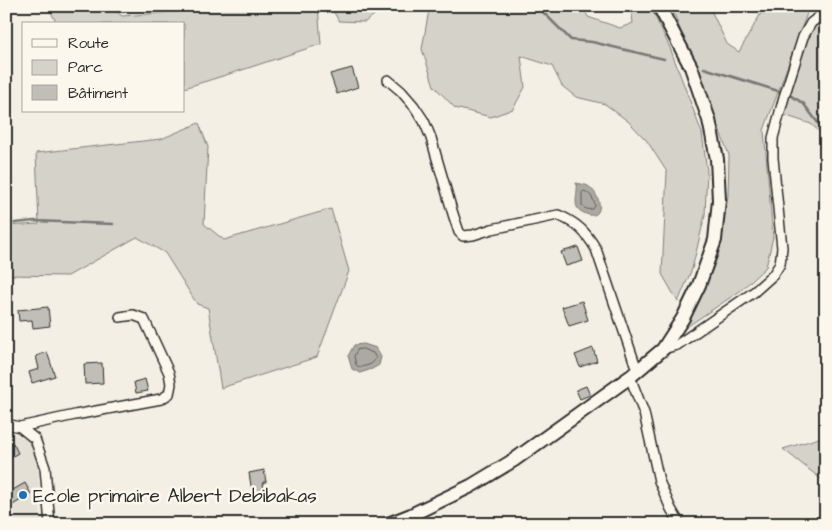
<svg xmlns="http://www.w3.org/2000/svg" width="832" height="530" font-family="'Architects Daughter',sans-serif">
	<style>
		.built { fill: #e4e0d6 }
		.green { fill: #d5d2c9; stroke: #807e7a }
		.water { fill: #aca9a2; stroke: #787772 }
		.lines { fill: none; stroke-linecap: round; stroke-linejoin: round }
		.shore { stroke: #5f5d5b; stroke-width: 1 }
		.stream { stroke: #787772; stroke-width: 2.5 }
		.building { fill: #c0beb6; stroke: #2b2b2b }
		.lane-casing { stroke: #2b2b2b; stroke-width: 8 }
		.street-casing { stroke: #2b2b2b; stroke-width: 12 }
		.secondary-casing { stroke: #2b2b2b; stroke-width: 16 }
		.lane { stroke: #fbf7ec; stroke-width: 4.5 }
		.street { stroke: #fbf7ec; stroke-width: 9 }
		.secondary { stroke: #fbf7ec; stroke-width: 12 }
		.poi-dot { fill: #1f6fb2; stroke: #fbf7ec; stroke-width: 2 }
		.labels { text-anchor: middle; stroke-width: 5; stroke-linejoin: round; paint-order: stroke }
		.poi-label { font-size: 19px; fill: #2b2b2b; stroke: #fbf7ec; text-anchor: start }
	</style>
	<rect width="100%" height="100%" fill="#f3efe4"/>
	<filter id="ink" filterUnits="userSpaceOnUse"><feTurbulence type="fractalNoise" baseFrequency=".02" numOctaves="2"/><feDisplacementMap in="SourceGraphic" scale="10" xChannelSelector="R" yChannelSelector="G"/><feConvolveMatrix kernelMatrix="1 2 1 2 8 2 1 2 1" color-interpolation-filters="sRGB"/></filter>
	<g filter="url(#ink)">
		<path class="built" d="M 6,432 L 18,435 L 28,441 L 34,452 L 38,466 L 41,524 L 6,524 Z"/>
		<path class="green" d="M 48,6 L 110,6 L 122,16 L 189,11 L 205,6 L 318,6 L 321,44 L 242,70 L 184,88 L 184,24 L 57,24 Z
			M 330,6 L 386,6 L 365,22 L 339,21 Z
			M 427,6 L 582,6 L 588,17 L 620,28 L 633,23 L 631,6 L 650,6 L 670,48 L 702,133 L 707,171 L 705,215 L 692,269 L 678,302 L 662,274 L 667,172 L 647,141 L 629,122 L 605,104 L 576,97 L 562,86 L 552,66 L 521,56 L 525,87 L 513,109 L 491,117 L 455,108 L 434,86 L 422,49 L 429,10 Z
			M 671,6 L 709,6 L 727,44 L 739,52 L 765,6 L 806,6 L 809,8 L 764,130 L 773,237 L 766,267 L 740,291 L 685,328 L 701,296 L 718,256 L 728,196 L 729,155 Z
			M 818,23 L 826,51 L 826,155 L 822,134 L 811,124 L 784,115 L 807,38 L 812,27 Z
			M 199,123 L 208,147 L 204,224 L 224,240 L 331,209 L 349,271 L 317,357 L 221,388 L 208,308 L 197,304 L 165,253 L 137,237 L 68,276 L 6,275 L 6,226 L 39,224 L 36,153 L 161,139 Z
			M 826,436 L 826,483 L 783,449 Z"/>
		<path class="water" d="M 576,183 C 580,184 584,184 588,186 C 602,195 605,221 586,214 C 582,212 579,211 577,207 C 574,200 579,191 576,183 Z
			M 364,344 L 376,348 L 381,357 L 379,365 L 372,369 L 360,373 L 352,369 L 348,356 L 354,345 Z"/>
		<g class="lines">
			<path class="shore" d="M 584,191 C 591,193 594,200 595,206 L 593,209 C 588,210 584,209 582,205 L 582,193 Z
				M 363,349 L 373,353 L 376,358 C 373,365 366,366 360,367 L 356,365 L 354,356 L 357,350 Z"/>
			<path class="stream" d="M 537,6 L 571,40 L 592,42 L 664,59
				M 704,68 L 788,94 L 803,103 L 818,123 L 826,137
				M 6,224 L 34,221 L 113,224"/>
		</g>
		<path class="building" d="M 352,68 L 358,87 L 337,94 L 330,74 Z
			M 578,247 L 583,261 L 566,266 L 561,252 Z
			M 582,301 L 588,320 L 569,326 L 562,307 Z
			M 48,307 L 50,326 L 33,328 L 32,320 L 19,321 L 18,310 Z
			M 593,348 L 597,361 L 580,367 L 575,355 Z
			M 47,352 L 55,376 L 32,383 L 29,372 L 39,369 L 36,356 Z
			M 102,363 L 103,383 L 85,384 L 84,364 Z
			M 145,379 L 148,391 L 136,393 L 134,382 Z
			M 586,386 L 590,395 L 580,399 L 576,390 Z
			M 13,443 L 18,453 L 6,460 L 6,447 Z
			M 264,470 L 266,482 L 263,482 L 264,490 L 252,492 L 249,473 Z
			M 25,483 L 31,494 L 6,509 L 6,494 Z"/>
		<g class="lines">
			<g class="lane-casing">
				<path id="lane" d="M 128,6 L 131,6"/>
			</g>
			<g class="street-casing">
				<path id="street" d="M 388,80 L 401,91 L 414,106 L 424,121 L 431,138 L 453,214 L 459,232 L 463,236 L 473,235 L 492,229 L 558,215 C 577,223 586,232 596,249 L 637,370
					M 663,349 L 677,345 L 754,292 L 773,275 L 780,264 L 782,248 L 773,158 L 773,138 L 784,97 L 803,37 L 811,23 L 826,11
					M 630,377 L 644,413 L 659,481 L 671,509 L 680,524
					M 6,424 L 20,427 L 35,439 L 45,468 L 50,524
					M 20,427 L 75,415 L 161,399 L 169,394 L 171,384 L 169,373 L 144,319 L 133,315 L 120,317"/>
			</g>
			<g class="secondary-casing">
				<path id="secondary" d="M 388,524 L 411,515 L 471,486 L 514,460 L 630,377 L 663,349 L 683,318 L 699,285 L 715,240 L 719,200 L 717,159 L 709,120 L 691,67 L 659,6"/>
			</g>
			<use href="#lane" class="lane"/>
			<use href="#street" class="street"/>
			<use href="#secondary" class="secondary"/>
		</g>
	</g>
	<circle class="poi-dot" cx="23" cy="495" r="5"/>
	<g class="labels">
		<g class="poi-label">
			<text x="33" y="502">Ecole primaire Albert Debibakas</text>
		</g>
	</g>
	<rect width="832" height="530" fill="none" stroke="#fbf7ec" stroke-width="25"/>
	<rect x="12" y="12" width="807" height="505" fill="none" stroke="#2b2b2b" stroke-width="2" filter="url(#ink)"/>
	<rect x="22" y="22" width="162" height="90" fill="#fbf7ec" stroke="#a8a59f"/>
	<rect x="32" y="39" width="25" height="8" fill="#fbf7ec" stroke="#a8a59f"/>
	<text x="68" y="48" font-size="15" fill="#2b2b2b">Route</text>
	<rect x="32" y="60" width="25" height="15" fill="#d5d2c9" stroke="#a8a59f"/>
	<text x="68" y="72" font-size="15" fill="#2b2b2b">Parc</text>
	<rect x="32" y="85" width="25" height="15" fill="#c0beb6" stroke="#a8a59f"/>
	<text x="68" y="98" font-size="15" fill="#2b2b2b">Bâtiment</text>
</svg>
